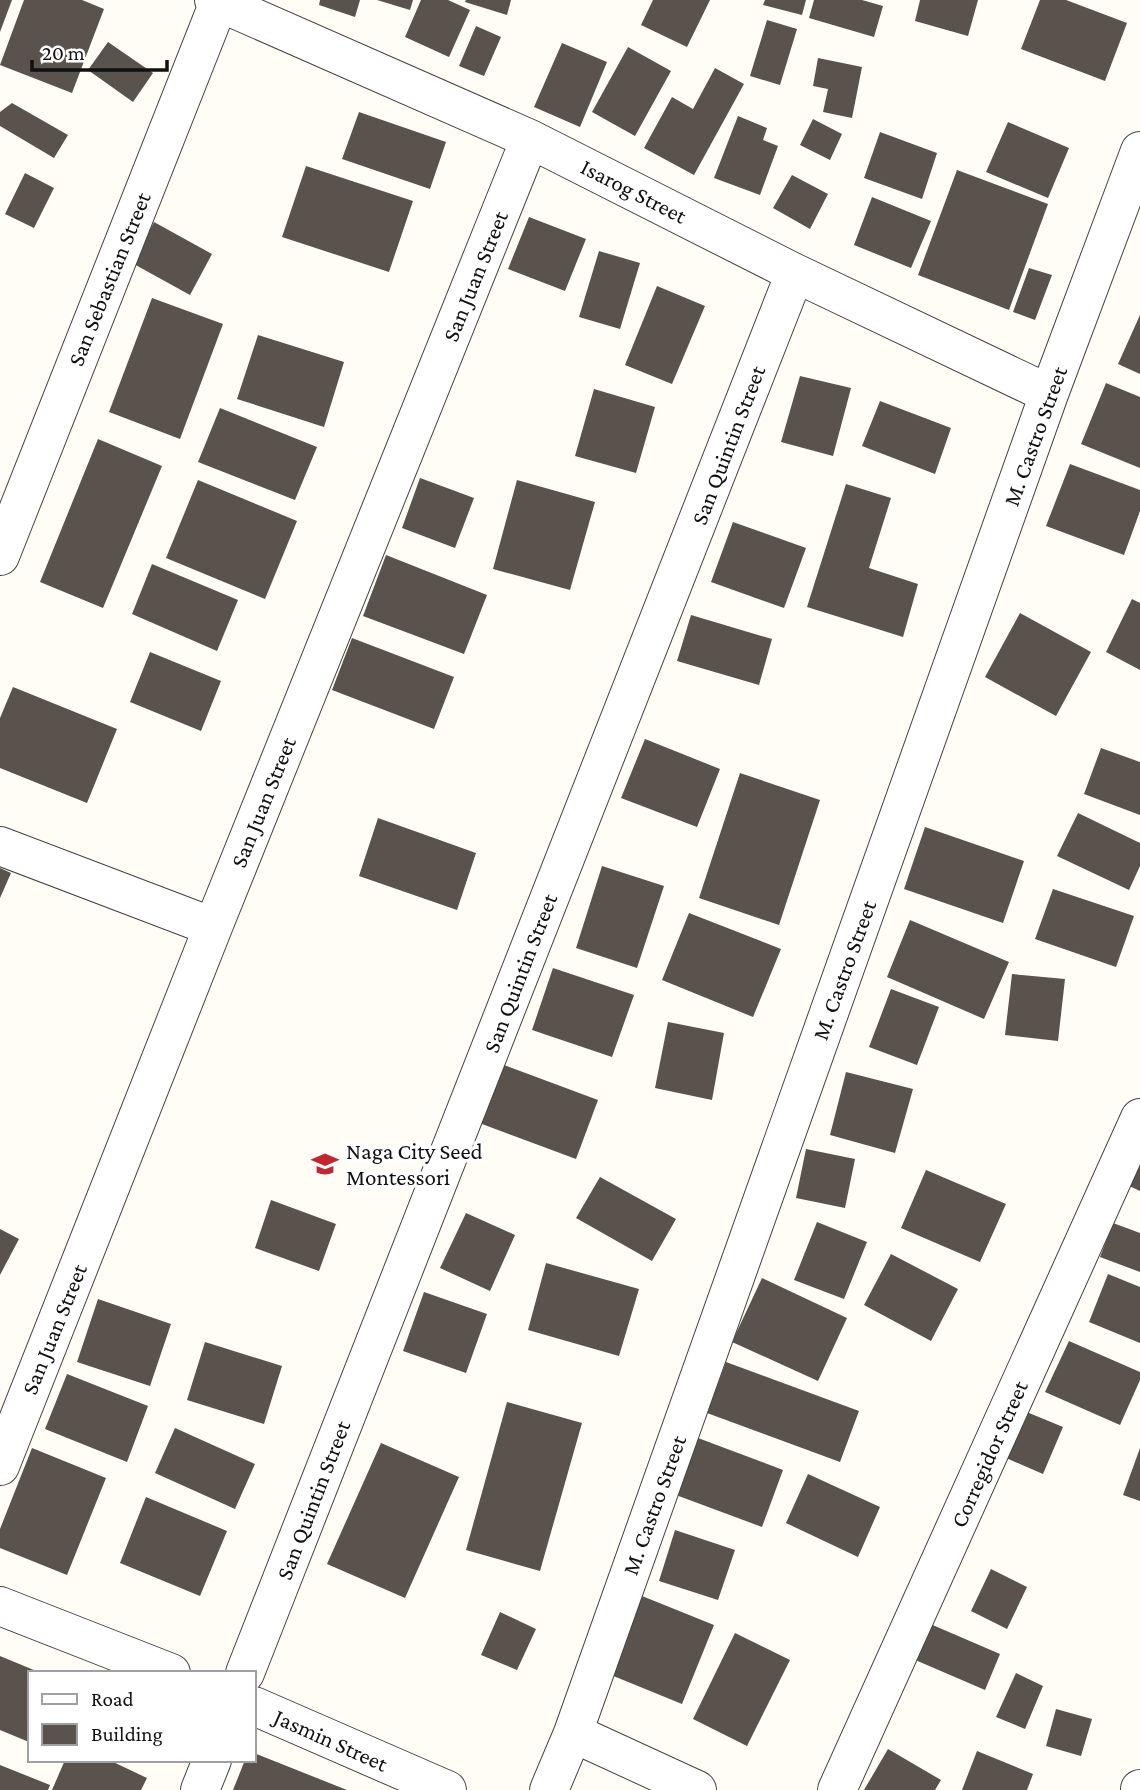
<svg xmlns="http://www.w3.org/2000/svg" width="1140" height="1790" font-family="'Crimson Pro',serif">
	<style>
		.building { fill: #5a524d }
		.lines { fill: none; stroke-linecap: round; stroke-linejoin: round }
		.minor-casing { stroke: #444; stroke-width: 40 }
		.minor { stroke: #fff; stroke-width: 38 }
		.labels { text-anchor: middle; stroke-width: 7; stroke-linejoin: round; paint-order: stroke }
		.street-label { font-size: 23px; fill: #111; stroke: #fff }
		.poi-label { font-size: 23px; fill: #111; stroke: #fff; text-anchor: start }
	</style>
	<rect width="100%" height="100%" fill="#fffdf5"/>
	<path class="building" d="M 0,0 L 12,0 L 0,32 Z
		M 24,0 L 82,0 L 104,9 L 72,93 L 0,65 Z
		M 320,0 L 360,0 L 355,17 L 319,5 Z
		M 377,0 L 413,0 L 410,10 Z
		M 421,0 L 448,0 L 470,10 L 449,57 L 405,37 Z
		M 466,0 L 511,0 L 507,15 L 465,2 Z
		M 653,0 L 710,0 L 687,47 L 641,25 Z
		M 765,0 L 806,0 L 802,15 L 763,5 Z
		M 814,0 L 862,0 L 883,6 L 874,37 L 809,18 Z
		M 920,0 L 978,0 L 968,36 L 915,21 Z
		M 1040,0 L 1066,0 L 1127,23 L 1105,81 L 1021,49 Z
		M 767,20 L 797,29 L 780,85 L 750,76 Z
		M 476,26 L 501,37 L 484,76 L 459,66 Z
		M 108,42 L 153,73 L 133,102 L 88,70 Z
		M 562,43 L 607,62 L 580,127 L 534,107 Z
		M 628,47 L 671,71 L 635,136 L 592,112 Z
		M 818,58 L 862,67 L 852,118 L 823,112 L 828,89 L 813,86 Z
		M 715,68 L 744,84 L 694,175 L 644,148 L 672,97 L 693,109 Z
		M 12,103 L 68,135 L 54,158 L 0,126 L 0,112 Z
		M 359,112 L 446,142 L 430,189 L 342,159 Z
		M 738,116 L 767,128 L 763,140 L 778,146 L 760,195 L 714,178 Z
		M 813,119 L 842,134 L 830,160 L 800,145 Z
		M 1008,122 L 1069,148 L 1048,198 L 986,172 Z
		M 880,132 L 937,153 L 922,199 L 864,178 Z
		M 306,166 L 413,201 L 389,272 L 282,237 Z
		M 957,170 L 1048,204 L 1009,310 L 918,275 Z
		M 25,173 L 54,188 L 34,228 L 5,214 Z
		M 792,175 L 828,194 L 810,229 L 773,208 Z
		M 872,197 L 931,221 L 911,268 L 854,245 Z
		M 529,217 L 586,239 L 565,291 L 508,269 Z
		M 154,222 L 212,254 L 190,295 L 132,263 Z
		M 599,251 L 640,263 L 620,329 L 579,317 Z
		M 1029,268 L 1052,275 L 1035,320 L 1013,312 Z
		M 657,286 L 705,306 L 672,384 L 625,365 Z
		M 152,298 L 223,324 L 180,439 L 109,412 Z
		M 1140,315 L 1140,374 L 1118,364 Z
		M 258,335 L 344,362 L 324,427 L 237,399 Z
		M 800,376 L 851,388 L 833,456 L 781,442 Z
		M 1106,383 L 1140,397 L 1140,468 L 1081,444 Z
		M 594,389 L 655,407 L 636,473 L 575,456 Z
		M 880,401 L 951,428 L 935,474 L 862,446 Z
		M 220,408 L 317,447 L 295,500 L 198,462 Z
		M 98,439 L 162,466 L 103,608 L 40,582 Z
		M 1070,464 L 1140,490 L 1140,511 L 1124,555 L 1046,526 Z
		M 420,478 L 474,498 L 455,548 L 402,528 Z
		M 198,480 L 297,521 L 265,599 L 166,558 Z
		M 517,480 L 595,502 L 570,590 L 493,569 Z
		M 846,484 L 891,498 L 869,568 L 918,584 L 903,637 L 807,607 Z
		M 733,522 L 806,548 L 784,608 L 711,582 Z
		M 386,555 L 487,595 L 464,654 L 363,616 Z
		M 152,564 L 238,600 L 217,651 L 132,614 Z
		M 1132,599 L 1140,603 L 1140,670 L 1106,652 Z
		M 1020,613 L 1091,652 L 1056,716 L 985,677 Z
		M 691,615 L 772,639 L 759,685 L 677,661 Z
		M 352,638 L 454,677 L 434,729 L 332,690 Z
		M 150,652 L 221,681 L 201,731 L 130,702 Z
		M 13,687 L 117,729 L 87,803 L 0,768 L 0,718 Z
		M 645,739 L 720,769 L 697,827 L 621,798 Z
		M 1101,748 L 1140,762 L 1140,815 L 1084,794 Z
		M 740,773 L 820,800 L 779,925 L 699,898 Z
		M 1078,813 L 1140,843 L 1140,866 L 1129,890 L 1057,856 Z
		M 378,818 L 476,853 L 457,910 L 359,876 Z
		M 925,827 L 1024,861 L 1003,923 L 904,889 Z
		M 602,866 L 664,886 L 637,968 L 576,948 Z
		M 0,868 L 11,873 L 0,898 Z
		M 1053,889 L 1134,916 L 1116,967 L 1035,939 Z
		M 689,913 L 781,949 L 753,1017 L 662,980 Z
		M 910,920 L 1009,962 L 984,1019 L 887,977 Z
		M 553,968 L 634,995 L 612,1057 L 532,1030 Z
		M 1012,974 L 1065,979 L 1058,1041 L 1005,1035 Z
		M 891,989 L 939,1007 L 917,1065 L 869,1047 Z
		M 668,1022 L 724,1033 L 712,1100 L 655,1088 Z
		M 496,1062 L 598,1100 L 576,1159 L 474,1121 Z
		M 846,1072 L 913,1089 L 895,1153 L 830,1135 Z
		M 1140,1133 L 1140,1191 L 1127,1185 Z
		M 806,1149 L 855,1159 L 845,1208 L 796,1198 Z
		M 926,1170 L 1006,1204 L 980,1262 L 901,1228 Z
		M 600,1177 L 676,1219 L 652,1261 L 576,1218 Z
		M 271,1200 L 336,1224 L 319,1271 L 255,1248 Z
		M 466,1213 L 515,1235 L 490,1291 L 440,1268 Z
		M 817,1222 L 867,1242 L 844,1299 L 794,1280 Z
		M 1113,1223 L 1140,1233 L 1140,1272 L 1100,1257 Z
		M 0,1229 L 19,1239 L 0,1275 Z
		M 891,1254 L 958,1289 L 931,1341 L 864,1305 Z
		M 546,1263 L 639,1289 L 619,1356 L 528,1330 Z
		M 1108,1274 L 1140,1287 L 1140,1343 L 1089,1322 Z
		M 762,1278 L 847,1318 L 818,1381 L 732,1342 Z
		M 424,1292 L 487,1314 L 466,1373 L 403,1351 Z
		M 98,1299 L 171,1324 L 150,1386 L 77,1362 Z
		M 1069,1341 L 1140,1372 L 1140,1380 L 1120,1425 L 1045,1392 Z
		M 205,1342 L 282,1366 L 264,1424 L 187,1400 Z
		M 726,1362 L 859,1411 L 840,1462 L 707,1413 Z
		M 67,1374 L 148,1406 L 127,1462 L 45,1429 Z
		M 507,1402 L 582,1423 L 540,1571 L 466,1550 Z
		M 1017,1408 L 1063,1427 L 1043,1474 L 997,1454 Z
		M 175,1428 L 255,1464 L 235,1509 L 155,1473 Z
		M 698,1438 L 783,1470 L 762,1527 L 676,1495 Z
		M 381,1443 L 459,1477 L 405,1598 L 327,1564 Z
		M 32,1448 L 106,1478 L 67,1575 L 0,1548 L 0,1529 Z
		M 1140,1448 L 1140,1501 L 1123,1495 Z
		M 808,1474 L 880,1507 L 858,1557 L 786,1523 Z
		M 146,1497 L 227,1531 L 200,1596 L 120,1563 Z
		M 675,1530 L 735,1550 L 718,1600 L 659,1581 Z
		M 991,1569 L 1027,1587 L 1007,1629 L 971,1611 Z
		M 642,1596 L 714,1625 L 682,1704 L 611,1675 Z
		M 500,1612 L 536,1629 L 517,1670 L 481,1655 Z
		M 928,1623 L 1000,1654 L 985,1690 L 913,1659 Z
		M 735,1633 L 790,1660 L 747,1746 L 693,1719 Z
		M 0,1656 L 41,1673 L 30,1673 L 29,1742 L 0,1730 Z
		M 1016,1673 L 1043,1686 L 1025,1729 L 996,1717 Z
		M 1056,1709 L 1092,1719 L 1081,1756 L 1046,1746 Z
		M 888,1749 L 941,1780 L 935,1790 L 864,1790 Z
		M 977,1751 L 1033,1774 L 1027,1790 L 962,1790 Z
		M 254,1753 L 347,1790 L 233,1790 L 245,1760 L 254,1760 Z
		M 65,1760 L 109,1760 L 147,1778 L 141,1790 L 52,1790 Z
		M 0,1765 L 50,1785 L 48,1790 L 0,1790 Z"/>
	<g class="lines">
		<g class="minor-casing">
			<path id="minor" d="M 214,0 L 530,139 L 795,273 L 1049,394
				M 0,556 L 219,2
				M 0,846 L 213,927
				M 0,1466 L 213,927 L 530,139
				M 0,1606 L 171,1673
				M 245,1673 L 795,273
				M 254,1706 L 447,1790
				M 573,1733 L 697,1790
				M 200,1790 L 212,1760
				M 549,1790 L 573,1733 L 1049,394 L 1140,151
				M 837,1790 L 1140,1118
				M 1140,1790 L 1140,1789"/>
		</g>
		<use href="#minor" class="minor"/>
	</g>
	<defs>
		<g id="school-bare" transform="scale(2.1)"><path d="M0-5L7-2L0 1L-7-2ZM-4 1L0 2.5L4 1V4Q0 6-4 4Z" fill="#c4262e" stroke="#fff" stroke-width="2.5" paint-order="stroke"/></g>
	</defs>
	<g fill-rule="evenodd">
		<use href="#school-bare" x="325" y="1164"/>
	</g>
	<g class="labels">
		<g class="street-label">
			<text transform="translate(634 191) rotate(27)" y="8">Isarog Street</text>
			<text transform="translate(475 276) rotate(-68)" y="8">San Juan Street</text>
			<text transform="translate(109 279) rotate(-68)" y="8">San Sebastian Street</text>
			<text transform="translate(1035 436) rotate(-70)" y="8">M. Castro Street</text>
			<text transform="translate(728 445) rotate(-69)" y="8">San Quintin Street</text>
			<text transform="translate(263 802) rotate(-68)" y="8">San Juan Street</text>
			<text transform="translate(844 970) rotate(-70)" y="8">M. Castro Street</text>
			<text transform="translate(520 973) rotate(-69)" y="8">San Quintin Street</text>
			<text transform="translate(54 1329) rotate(-68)" y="8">San Juan Street</text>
			<text transform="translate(989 1454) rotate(-66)" y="8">Corregidor Street</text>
			<text transform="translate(313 1500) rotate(-69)" y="8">San Quintin Street</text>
			<text transform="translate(654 1505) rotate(-70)" y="8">M. Castro Street</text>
			<text transform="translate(331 1740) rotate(24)" y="8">Jasmin Street</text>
		</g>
		<g class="poi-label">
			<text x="346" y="1159">Naga City Seed<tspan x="346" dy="26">Montessori</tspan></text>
		</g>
	</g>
	<rect x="28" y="1671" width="228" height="91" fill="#ffffff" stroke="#a0a0a0" stroke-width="2"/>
	<rect x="42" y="1694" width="35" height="10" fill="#ffffff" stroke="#a0a0a0" stroke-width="2"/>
	<text x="91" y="1706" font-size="21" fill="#111111">Road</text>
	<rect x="42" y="1724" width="35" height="21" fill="#5a524d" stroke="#a0a0a0" stroke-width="2"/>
	<text x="91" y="1741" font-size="21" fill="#111111">Building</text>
	<path d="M32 60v10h135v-10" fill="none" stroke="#111111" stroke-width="3.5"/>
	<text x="42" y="60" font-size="21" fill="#111111" stroke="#ffffff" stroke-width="5" paint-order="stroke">20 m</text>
</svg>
